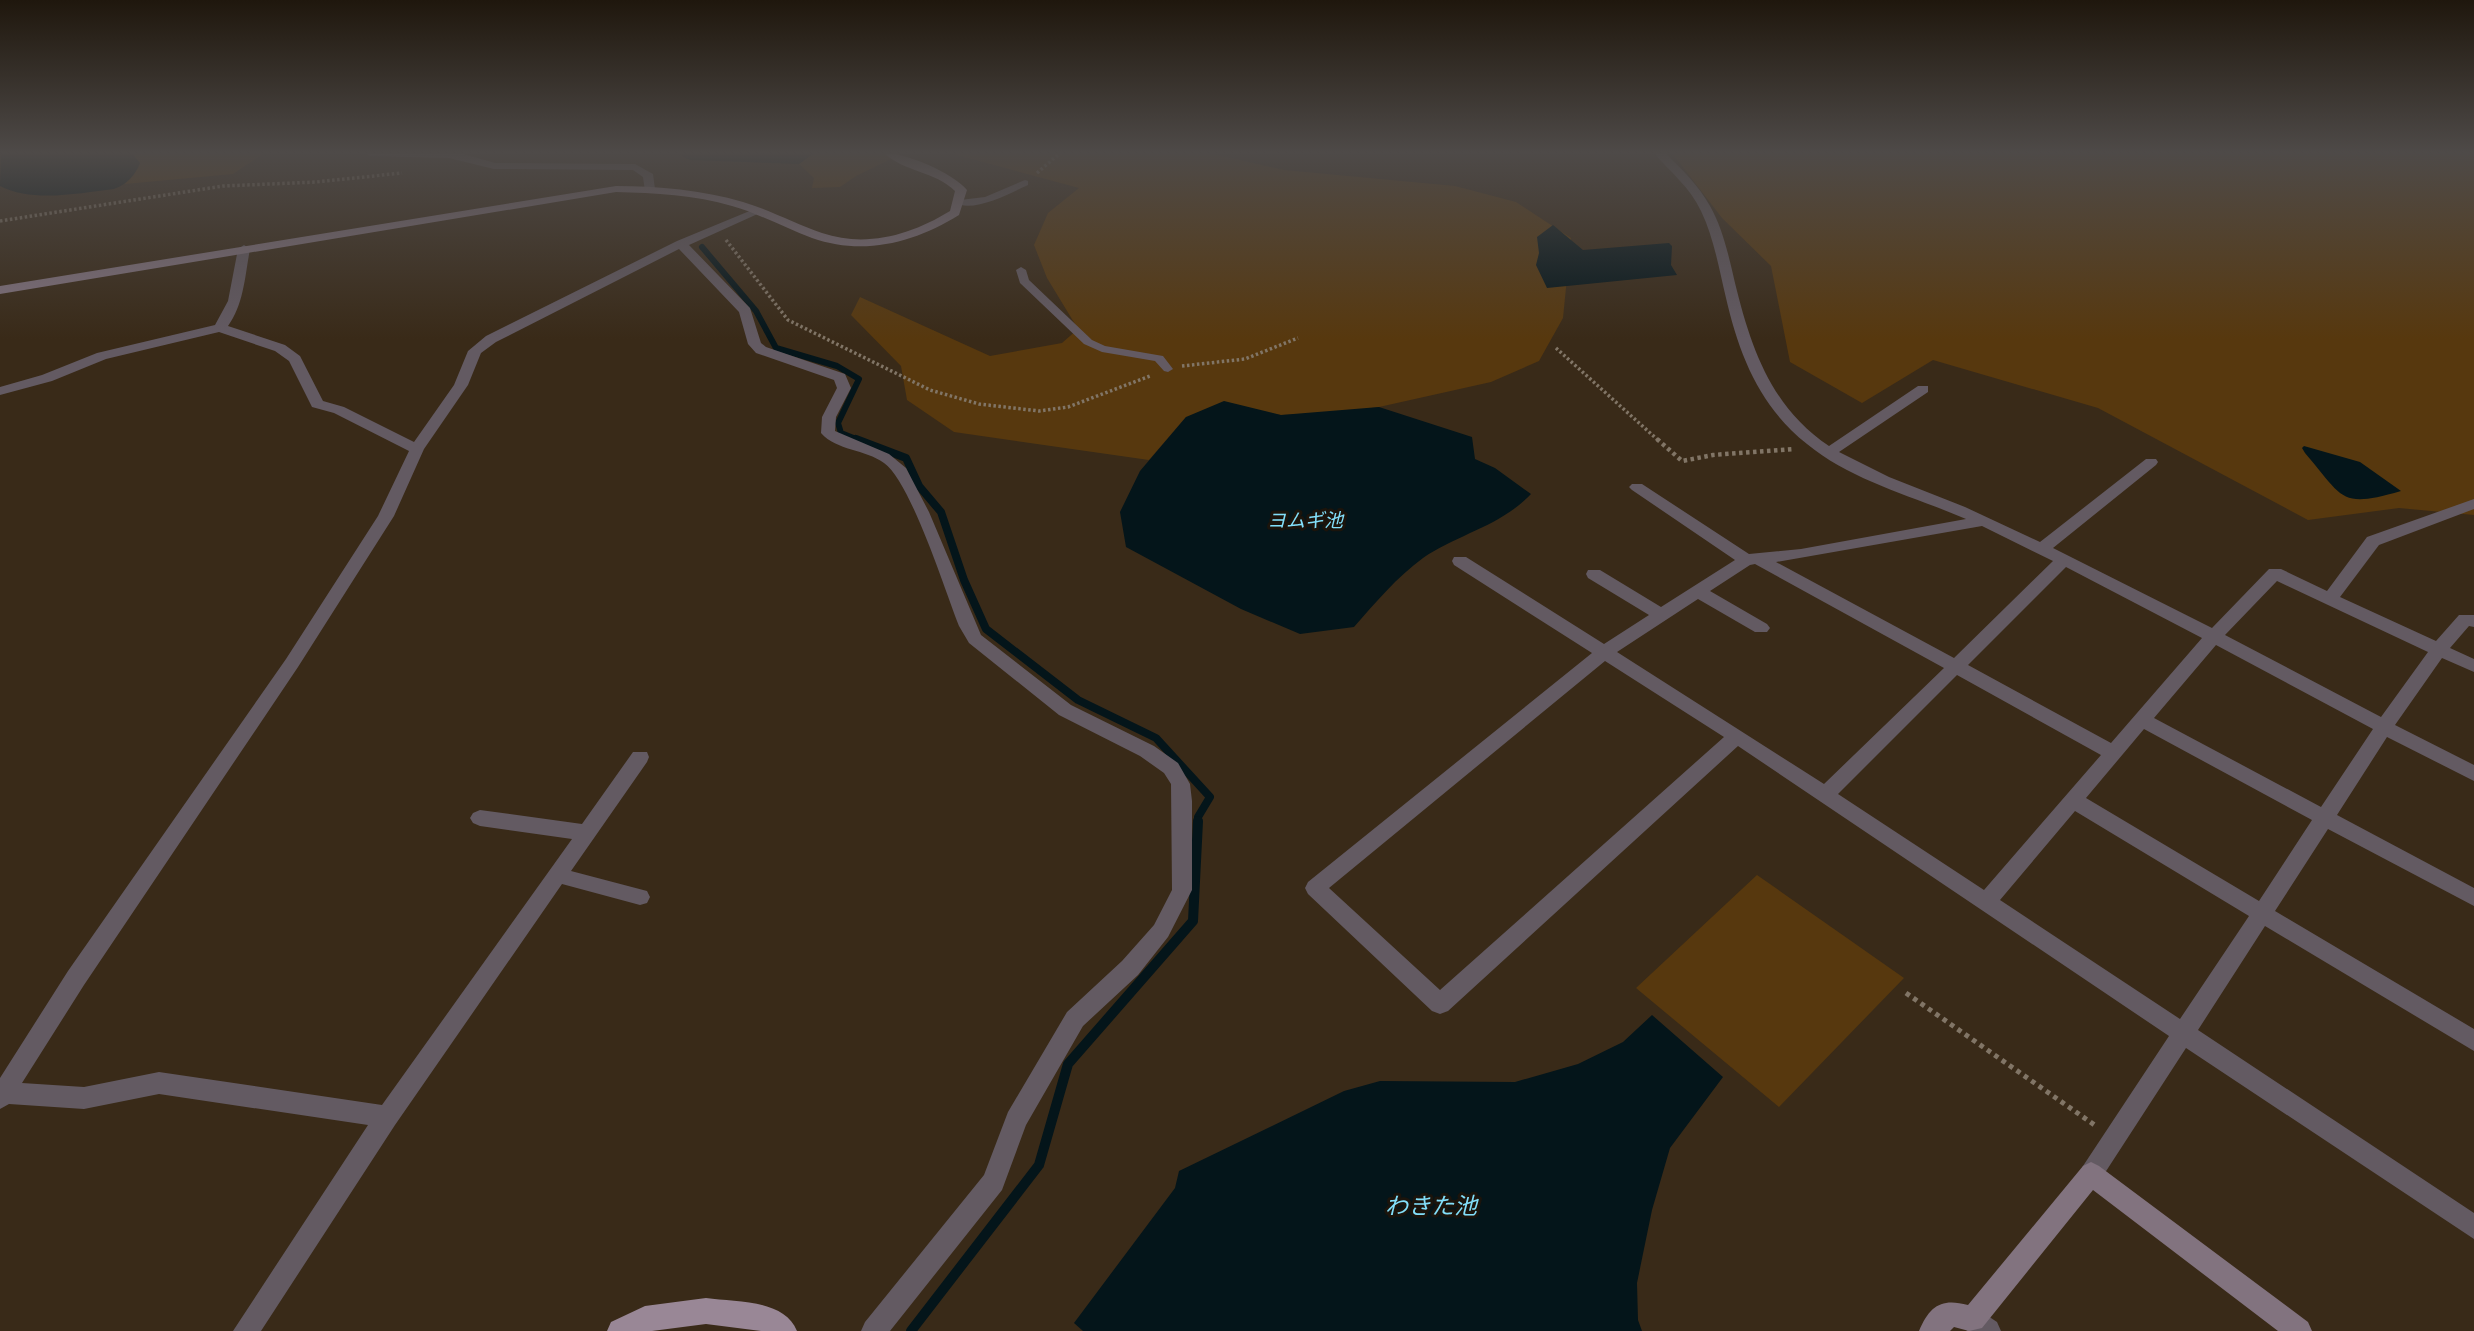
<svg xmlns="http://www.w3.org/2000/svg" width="2474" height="1331" font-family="Lato,'Noto Sans JP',sans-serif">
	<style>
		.green { fill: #57380e }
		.water { fill: #04151a }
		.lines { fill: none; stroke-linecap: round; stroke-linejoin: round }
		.stream-far2 { stroke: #04151a; stroke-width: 6 }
		.stream-far1 { stroke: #04151a; stroke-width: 8 }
		.stream { stroke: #04151a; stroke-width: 10 }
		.path-far2 { stroke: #817566; stroke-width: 3.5; stroke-dasharray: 2.5 2.5; stroke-linecap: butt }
		.path-far1 { stroke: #817566; stroke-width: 4.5; stroke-dasharray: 3.5 3.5; stroke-linecap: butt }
		.path { stroke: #817566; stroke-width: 5; stroke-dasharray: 4.5 4.5; stroke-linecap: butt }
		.lane { fill: #635a62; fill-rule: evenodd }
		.street { fill: #635a62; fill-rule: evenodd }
		.secondary { fill: #82737f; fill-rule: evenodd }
		.primary { fill: #998796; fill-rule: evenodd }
		.labels { text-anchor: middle; stroke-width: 6; stroke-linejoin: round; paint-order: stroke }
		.water-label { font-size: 19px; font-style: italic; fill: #82def9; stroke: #1b140c }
		.near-water-label { font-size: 23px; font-style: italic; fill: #82def9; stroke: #1b140c }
	</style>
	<rect width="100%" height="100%" fill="#392a18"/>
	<path class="green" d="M 132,153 L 264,153 L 233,174 L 125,184 L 140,163 Z
		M 814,153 L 903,153 L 856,176 L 840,187 L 812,188 L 814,178 L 799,164 Z
		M 950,153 L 1208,153 L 1284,170 L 1455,186 L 1516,202 L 1571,238 L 1563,318 L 1539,361 L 1491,382 L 1379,407 L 1343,412 L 1281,415 L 1258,412 L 1186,417 L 1149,460 L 954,432 L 907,400 L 901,366 L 851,315 L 860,297 L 990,356 L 1062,343 L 1078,329 L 1047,278 L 1034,245 L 1048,213 L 1079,188 Z
		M 1672,153 L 2474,153 L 2474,515 L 2399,508 L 2308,520 L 2098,408 L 1933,360 L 1862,403 L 1790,362 L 1771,266 L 1722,218 Z
		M 1757,875 L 1904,978 L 1779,1107 L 1636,988 Z"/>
	<path class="water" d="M 132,153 L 140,163 C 135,176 127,184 114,189 C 79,193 33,203 0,186 L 1,153 Z
		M 682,153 L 814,153 L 799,164 L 690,160 L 682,156 Z
		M 1553,225 L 1583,250 L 1669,243 L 1672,246 L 1671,265 L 1677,275 L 1547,288 L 1536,265 L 1539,253 L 1537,237 Z
		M 1224,401 L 1281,415 L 1379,407 L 1472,437 L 1475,459 L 1495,468 L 1531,494 C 1501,526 1458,534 1423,558 C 1397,577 1375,603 1354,627 L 1300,634 L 1241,609 L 1126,547 L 1120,512 L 1140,471 L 1186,417 Z
		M 2304,446 L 2360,462 L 2401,491 C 2339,509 2344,498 2305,453 L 2302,448 Z
		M 1652,1015 L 1723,1077 L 1670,1148 L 1652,1210 L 1637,1283 L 1638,1320 L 1642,1331 L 1083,1331 L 1074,1323 L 1175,1188 L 1179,1171 L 1344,1091 L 1380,1081 L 1515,1082 L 1578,1064 L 1623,1042 Z"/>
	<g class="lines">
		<path class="stream-far2" d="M 702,247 L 756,311 L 776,348 L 837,366 L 859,379 L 838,423 L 841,433 L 861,441"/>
		<path class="stream-far1" d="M 856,439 L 906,458 L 919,486 L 941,512 L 964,580 L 986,629 L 1078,700 L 1156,738 L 1210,797 L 1198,817 L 1198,823"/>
		<path class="stream" d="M 911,1331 L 1039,1165 L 1068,1064 L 1193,921 L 1198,821"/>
		<path class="path-far2" d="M 1037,173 L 1060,153
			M 0,221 L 223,186 L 316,182 L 402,173
			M 726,240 L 788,320 L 930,390 L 979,404 L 1039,411 L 1068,407 L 1150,376
			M 1556,348 L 1659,441
			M 1182,366 L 1245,359 L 1298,338"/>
		<path class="path-far1" d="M 1657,439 L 1682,461 L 1713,455 L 1794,449"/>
		<path class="path" d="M 1906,993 L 2096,1126"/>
		<path class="lane" d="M 1025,180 L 1028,181 L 1028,185 C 1010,193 974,213 955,203 L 960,200 L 985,197 Z
			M 1021,267 L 1026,270 L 1029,280 L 1092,340 L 1105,346 L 1163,356 L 1173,369 L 1168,372 L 1164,371 L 1155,361 L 1102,352 L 1084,344 L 1020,283 L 1016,270 Z"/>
		<path class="street" d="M 365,153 L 460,153 L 495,163 L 635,164 L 653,174 L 655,189 L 645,191 L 643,177 L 633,170 L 494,169 L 449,158 L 370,156 Z
			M 1654,153 L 1665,153 C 1682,169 1699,186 1710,206 C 1723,229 1729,257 1735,283 C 1751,348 1771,407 1829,446 L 1918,386 L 1928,386 L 1928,392 L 1839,452 L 1889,477 L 1965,507 L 2040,542 L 2146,459 L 2156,459 L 2158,462 L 2156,465 L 2053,548 L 2212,628 L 2269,569 L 2281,569 L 2327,591 L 2367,537 L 2474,499 L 2474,509 L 2379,545 L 2340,597 L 2436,641 L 2459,615 L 2474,615 L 2474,627 L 2469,626 L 2450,648 L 2474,659 L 2474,672 L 2442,658 L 2395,725 L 2474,765 L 2474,781 L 2387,737 L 2337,815 L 2474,888 L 2474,906 L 2328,829 L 2275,911 L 2474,1029 L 2474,1051 L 2265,926 L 2198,1030 L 2474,1213 L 2474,1239 L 2186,1048 L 2099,1182 L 2091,1186 L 2083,1182 L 2079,1174 L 2083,1166 L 2169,1036 L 1738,746 L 1448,1011 L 1440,1014 L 1432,1011 L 1308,894 L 1305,888 L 1308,882 L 1592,653 L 1454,565 L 1452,561 L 1454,557 L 1466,557 L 1604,644 L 1649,615 L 1588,578 L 1586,574 L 1588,570 L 1600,570 L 1661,607 L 1735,560 L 1632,490 L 1629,487 L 1632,484 L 1642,484 L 1749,554 L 1801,549 L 1966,519 C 1913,496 1852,481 1807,444 C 1760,407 1739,355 1726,298 C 1719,269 1714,238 1701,211 C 1690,187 1670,172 1654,153 ZM 1982,526 L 2053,561 L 1954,658 L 1776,562 ZM 1755,564 L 1944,668 L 1824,784 L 1617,652 L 1698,599 L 1755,632 L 1767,632 L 1770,628 L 1767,624 L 1710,591 L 1750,565 ZM 2066,567 L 2202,638 L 2111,743 L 1968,665 ZM 2277,581 L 2428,652 L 2381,717 L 2225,635 ZM 2216,645 L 2373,729 L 2321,807 L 2154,718 ZM 1605,661 L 1724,737 L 1440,990 L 1329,888 ZM 1957,675 L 2101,755 L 1984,890 L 1838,794 ZM 2144,729 L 2312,820 L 2259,901 L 2086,798 ZM 2075,811 L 2249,916 L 2180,1019 L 2000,900 Z
			M 752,210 L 762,212 L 689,245 L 750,308 L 761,343 L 766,347 L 845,374 L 851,388 L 836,417 L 835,431 L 889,454 L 906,468 L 929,512 L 981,635 L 1071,705 L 1154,746 L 1178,763 L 1190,784 L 1192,801 L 1192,890 L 1168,937 L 1138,975 L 1083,1026 L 1026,1125 L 1002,1190 L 890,1331 L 861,1331 L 865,1322 L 984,1175 L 1008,1112 L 1067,1012 L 1122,961 L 1154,925 L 1172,890 L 1171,784 L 1164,773 L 1140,756 L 1059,715 L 969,643 L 959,626 C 945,591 911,482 884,463 C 865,449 837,451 821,433 L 822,417 L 837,388 L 834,380 L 756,353 L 748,344 L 739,312 L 679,249 L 496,342 L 481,353 L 468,385 L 424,449 L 394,516 L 298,667 L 84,985 L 22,1083 L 84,1087 L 159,1072 L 382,1105 L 572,839 L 480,826 L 473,823 L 470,818 L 473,813 L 480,810 L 582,824 L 633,752 L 647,752 L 649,757 L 647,762 L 571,871 L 647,891 L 650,897 L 647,903 L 640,905 L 562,884 L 395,1125 L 261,1331 L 233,1331 L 368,1125 L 159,1094 L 84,1109 L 9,1104 L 0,1109 L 0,1078 L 68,971 L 286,659 L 378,516 L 409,451 L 334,413 L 312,407 L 289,361 L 275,351 L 219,332 L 106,359 L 52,381 L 0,395 L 0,387 L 42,375 L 97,353 L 215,325 L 228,301 L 238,249 L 244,245 L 250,249 C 245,275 244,304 228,326 L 285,345 L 300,356 L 323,401 L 344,407 L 414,442 L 454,385 L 468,351 L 486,336 L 677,241 Z
			M 1973,1306 L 1997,1322 L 2001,1331 L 1967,1331 L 1960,1319 L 1964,1310 Z"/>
		<path class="secondary" d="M 884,153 C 906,153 952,172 967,190 L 959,215 C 914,243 863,256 812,238 C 785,228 760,214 732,206 C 695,195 655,193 616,192 L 0,294 L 0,286 L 616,186 C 659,186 702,190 743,202 C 770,210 795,224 822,233 C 866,248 911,235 950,211 L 955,191 C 935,171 904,172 884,153 Z
			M 2091,1162 L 2099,1166 L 2308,1322 L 2312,1331 L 2278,1331 L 2093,1190 L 1982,1328 L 1969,1331 L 1954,1327 L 1950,1331 L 1919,1331 C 1930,1305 1942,1298 1968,1305 L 2083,1166 Z"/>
		<path class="primary" d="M 706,1298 C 735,1302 784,1299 797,1331 L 761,1331 L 706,1324 L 652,1331 L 607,1331 L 611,1322 L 645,1306 Z"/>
	</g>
	<linearGradient id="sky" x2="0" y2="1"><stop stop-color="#1f170d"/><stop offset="0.45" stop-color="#4e4a48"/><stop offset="1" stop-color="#4e4a48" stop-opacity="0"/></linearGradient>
	<rect width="2474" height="339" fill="url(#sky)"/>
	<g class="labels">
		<g class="water-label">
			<text x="1305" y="527">ヨムギ池</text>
		</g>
		<g class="near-water-label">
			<text x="1431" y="1214">わきた池</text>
		</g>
	</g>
</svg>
